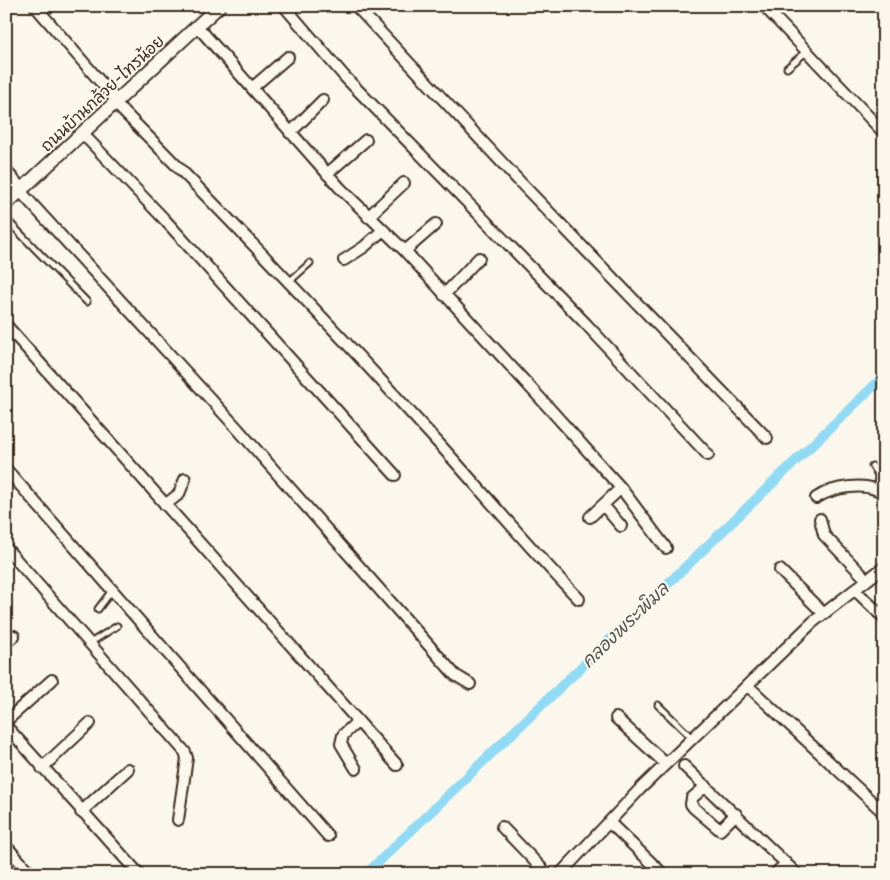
<svg xmlns="http://www.w3.org/2000/svg" width="890" height="880" font-family="'Playpen Sans','Playpen Sans Thai',sans-serif">
	<style>
		.lines { fill: none; stroke-linecap: round; stroke-linejoin: round }
		.canal { stroke: #92daf4; stroke-width: 10 }
		.service-casing { stroke: #3b2a1e; stroke-width: 9 }
		.minor-casing { stroke: #3b2a1e; stroke-width: 14 }
		.tertiary-casing { stroke: #3b2a1e; stroke-width: 16 }
		.service { stroke: #fbf7ec; stroke-width: 5 }
		.minor { stroke: #fbf7ec; stroke-width: 10 }
		.tertiary { stroke: #fbf7ec; stroke-width: 12 }
		.labels { text-anchor: middle; stroke-width: 4; stroke-linejoin: round; paint-order: stroke }
		.street-label { font-size: 16px; fill: #3b2a1e; stroke: #fbf7ec }
		.water-label { font-size: 18px; font-style: italic; fill: #515654; stroke: #fbf7ec }
	</style>
	<rect width="100%" height="100%" fill="#fbf7ec"/>
	<filter id="ink" filterUnits="userSpaceOnUse"><feTurbulence type="fractalNoise" baseFrequency=".02" numOctaves="2"/><feDisplacementMap in="SourceGraphic" scale="10" xChannelSelector="R" yChannelSelector="G"/><feConvolveMatrix kernelMatrix="1 2 1 2 8 2 1 2 1" color-interpolation-filters="sRGB"/></filter>
	<g filter="url(#ink)">
		<g class="lines">
			<path class="canal" d="M 366,874 L 884,376"/>
			<g class="service-casing">
				<path id="service" d="M 787,68 L 806,52
					M 6,219 L 87,302
					M 290,281 L 310,263
					M 872,466 L 878,475 L 877,489
					M 98,609 L 113,589
					M 90,643 L 117,626
					M 658,705 L 692,738"/>
			</g>
			<g class="minor-casing">
				<path id="minor" d="M 35,6 L 116,100
					M 284,6 L 345,77 L 587,325 L 708,455
					M 356,6 L 520,182 L 767,438
					M 764,6 L 884,133
					M 198,27 L 340,188 L 405,251 L 540,398 L 621,488 L 666,548
					M 252,88 L 288,57
					M 114,102 C 226,215 335,329 442,447 C 488,498 531,550 579,599
					M 82,133 L 165,220 L 395,475
					M 290,133 L 323,100
					M 6,171 L 22,189
					M 327,174 L 366,140
					M 20,191 L 236,427 L 455,675 L 470,684
					M 368,217 L 404,183
					M 405,251 L 436,224
					M 344,260 L 364,247 L 383,230
					M 444,295 L 479,258
					M 6,325 L 397,765
					M 6,469 L 328,836
					M 816,498 C 832,487 868,481 884,494
					M 165,505 L 179,494 L 185,479
					M 603,505 L 621,526
					M 590,517 L 621,488
					M 820,519 L 824,535 L 867,580
					M 6,548 L 185,752 L 187,758 L 178,820
					M 780,570 L 823,613
					M 855,590 L 884,618
					M 6,642 L 14,636
					M 748,686 L 884,813
					M 616,718 L 666,764
					M 6,721 L 52,680
					M 6,726 L 139,874
					M 684,766 L 797,874
					M 42,768 L 90,723
					M 356,769 L 341,744 L 343,735 L 358,721
					M 706,786 L 692,798 L 691,804 L 694,808 L 720,830 L 736,814
					M 81,812 L 128,769
					M 609,822 L 663,874
					M 502,827 L 547,874
					M 6,846 L 31,874
					M 560,874 L 640,789 L 813,622 L 884,567
					M 775,874 L 786,863"/>
			</g>
			<g class="tertiary-casing">
				<path id="tertiary" d="M 6,204 L 219,6"/>
			</g>
			<use href="#service" class="service"/>
			<use href="#minor" class="minor"/>
			<use href="#tertiary" class="tertiary"/>
		</g>
	</g>
	<g class="labels">
		<g class="street-label">
			<text transform="translate(102 93) rotate(-43)" y="6">ถนนบ้านกล้วย-ไทรน้อย</text>
		</g>
		<g class="water-label">
			<text transform="translate(625 625) rotate(-44)" y="6">คลองพระพิมล</text>
		</g>
	</g>
	<rect width="890" height="880" fill="none" stroke="#fbf7ec" stroke-width="25"/>
	<rect x="12" y="12" width="865" height="855" fill="none" stroke="#3b2a1e" stroke-width="2" filter="url(#ink)"/>
</svg>
